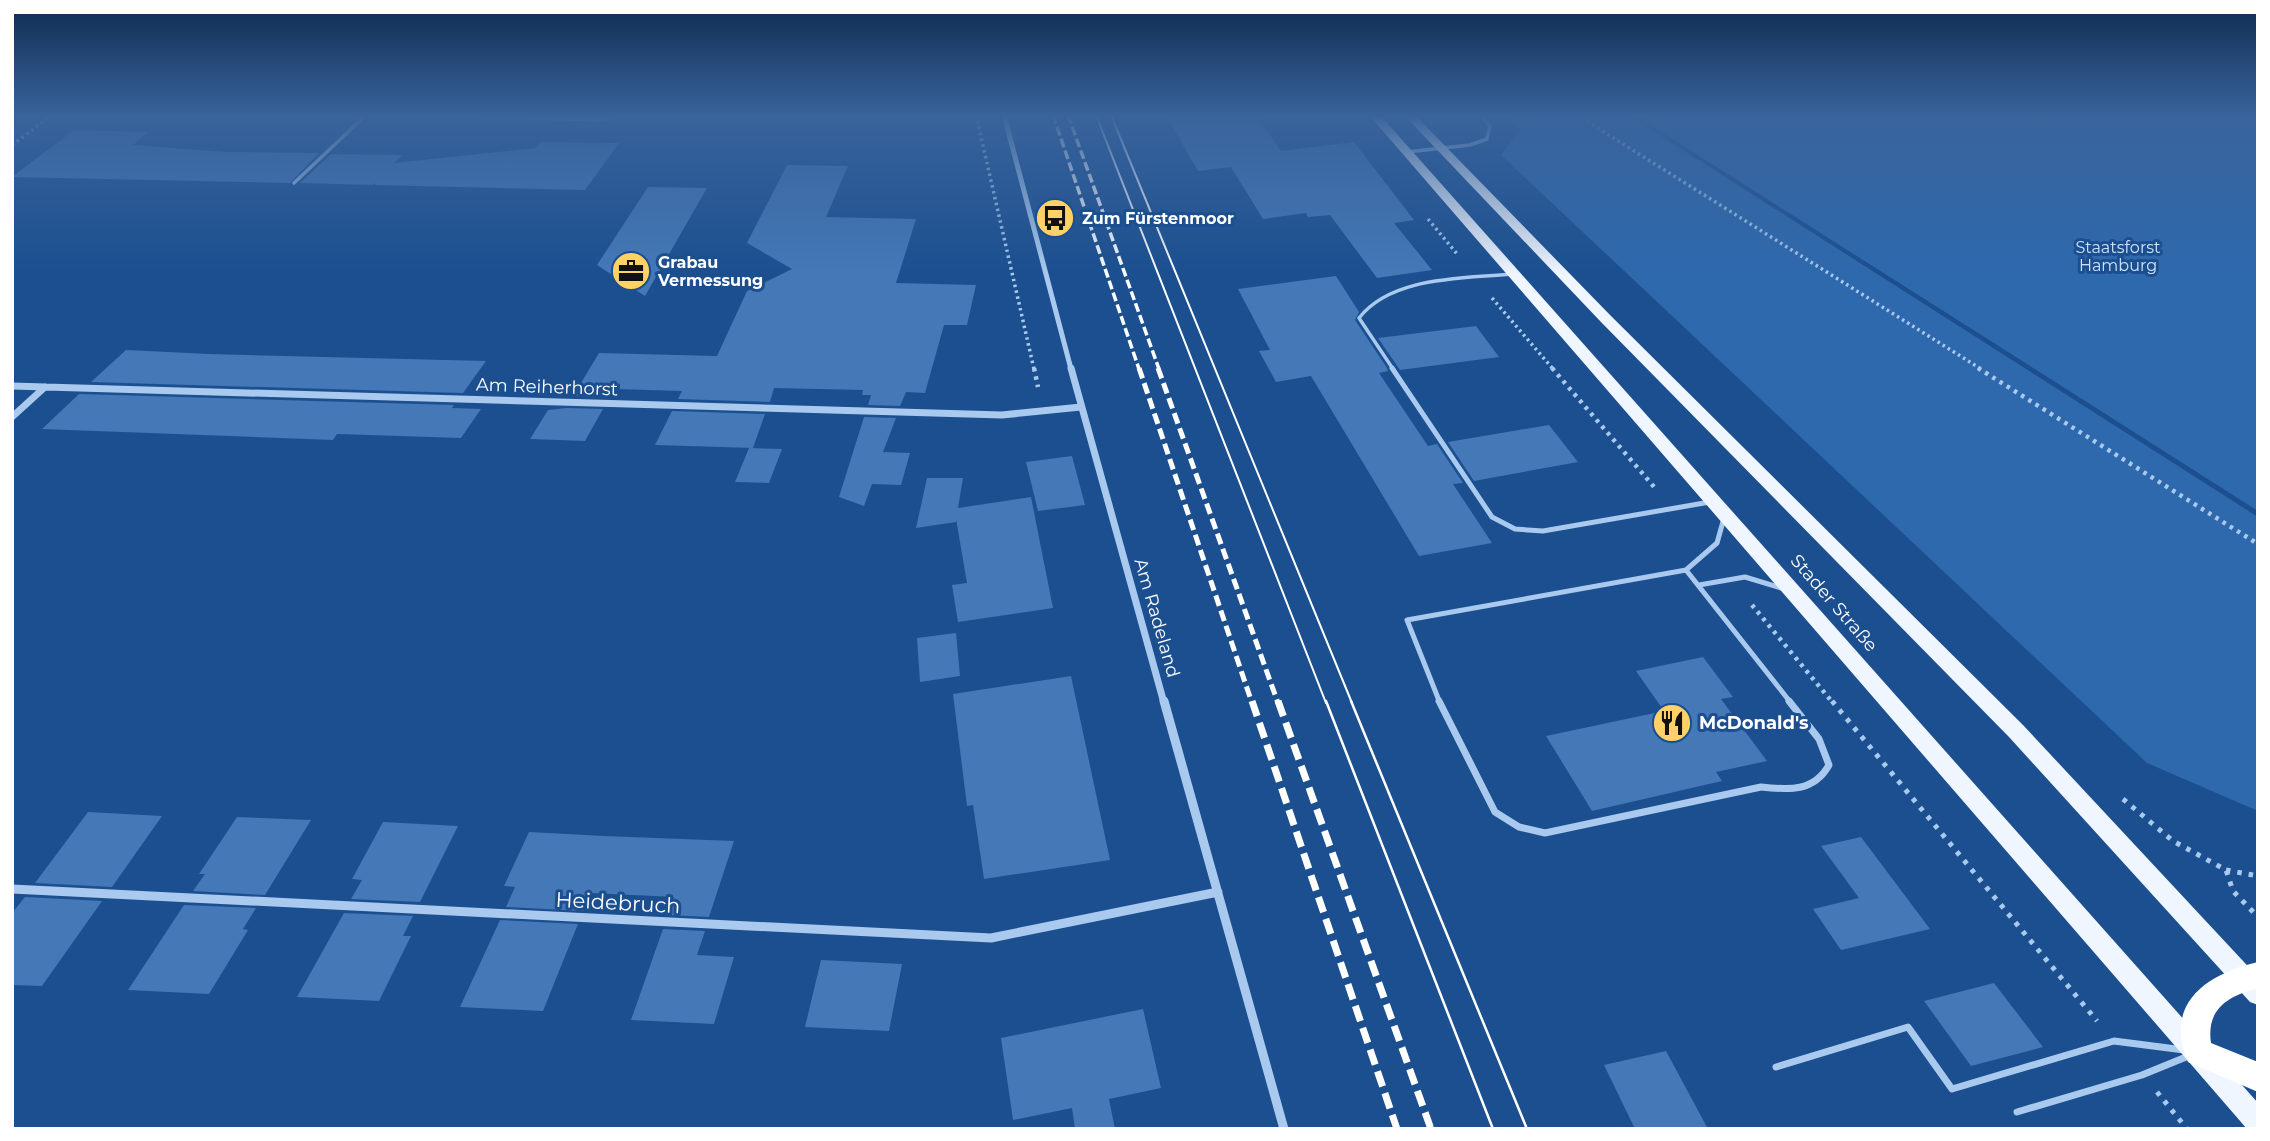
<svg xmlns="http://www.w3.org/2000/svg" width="2270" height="1141" font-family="Montserrat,sans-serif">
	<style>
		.green { fill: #2e69ad }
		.building { fill: #4478b7 }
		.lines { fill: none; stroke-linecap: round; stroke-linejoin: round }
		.path-far2 { stroke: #a9c9ee; stroke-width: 3.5; stroke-dasharray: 2.5 3.5; stroke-linecap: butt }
		.path-far1 { stroke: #a9c9ee; stroke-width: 4.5; stroke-dasharray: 3.5 5; stroke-linecap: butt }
		.path { stroke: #a9c9ee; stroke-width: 5; stroke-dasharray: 4.5 7; stroke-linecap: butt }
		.lane-far2 { stroke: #a9c9ee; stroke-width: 3.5 }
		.lane-far1 { stroke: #a9c9ee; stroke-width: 5 }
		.lane { stroke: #a9c9ee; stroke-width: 7 }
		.street-far2 { stroke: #a9c9ee; stroke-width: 5 }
		.street-far1 { stroke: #a9c9ee; stroke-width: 7 }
		.street { stroke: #a9c9ee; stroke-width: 9 }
		.primary { fill: #f0f6ff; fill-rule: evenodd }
		.highway { fill: #fff; fill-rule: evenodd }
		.tram-far1 { stroke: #fff; stroke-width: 2 }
		.tram { stroke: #fff; stroke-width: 2.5 }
		.rail-far2 { stroke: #fff; stroke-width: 3.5; stroke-dasharray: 9 3.5; stroke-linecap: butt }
		.rail-far1 { stroke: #fff; stroke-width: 5; stroke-dasharray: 11 5; stroke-linecap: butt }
		.rail { stroke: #fff; stroke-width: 7; stroke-dasharray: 16 7; stroke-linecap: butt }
		.labels { text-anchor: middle; stroke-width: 6; stroke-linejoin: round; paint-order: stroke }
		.far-poi-label { font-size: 16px; font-weight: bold; fill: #fff; stroke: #1b4f8f; text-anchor: start }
		.far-park-label { font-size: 16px; fill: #cfe3fa; stroke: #1b4f8f }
		.street-label { font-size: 18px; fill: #fff; stroke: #1b4f8f }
		.poi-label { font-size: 18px; font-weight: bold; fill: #fff; stroke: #1b4f8f; text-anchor: start }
		.near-street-label { font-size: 21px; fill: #fff; stroke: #1b4f8f }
	</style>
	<rect width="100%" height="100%" fill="#1b4f8f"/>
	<path class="green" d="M 1505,115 L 1628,115 L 2258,517 L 2258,811 L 2147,763 L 1501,155 L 1520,130 Z
		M 1635,115 L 2258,115 L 2258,511 Z"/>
	<path class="building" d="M 1166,115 L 1256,115 L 1281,151 L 1354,142 L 1414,220 L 1394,223 L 1432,270 L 1377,278 L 1330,215 L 1308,217 L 1306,213 L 1263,219 L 1231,167 L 1198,171 Z
		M 74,130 L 148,132 L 133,145 L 226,152 L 319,153 L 290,183 L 12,177 Z
		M 541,142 L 619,143 L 585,190 L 375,185 L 375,183 L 373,185 L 300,183 L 331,154 L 402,155 L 394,163 L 536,148 Z
		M 787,165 L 848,166 L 826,217 L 916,219 L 896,283 L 976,285 L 967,325 L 944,325 L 925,393 L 906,392 L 900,406 L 868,405 L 871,395 L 862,395 L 863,390 L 774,388 L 770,402 L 678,399 L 682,391 L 615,389 L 610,397 L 573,396 L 599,353 L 717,356 L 747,291 L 792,269 L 747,243 Z
		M 648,187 L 707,188 L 645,296 L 597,265 Z
		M 1336,276 L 1359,312 L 1355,320 L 1387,368 L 1388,371 L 1379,373 L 1428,446 L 1437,444 L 1463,483 L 1453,484 L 1492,543 L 1419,556 L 1311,376 L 1276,382 L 1259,351 L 1270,350 L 1238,289 Z
		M 1476,326 L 1499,357 L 1400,370 L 1378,338 Z
		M 126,350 L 209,354 L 486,361 L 463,393 L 91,382 Z
		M 79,394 L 454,405 L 452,408 L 481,409 L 461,438 L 337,434 L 333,440 L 42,429 Z
		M 566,408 L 603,409 L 585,441 L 530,439 L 548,410 Z
		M 672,411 L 765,414 L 753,448 L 655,445 Z
		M 864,417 L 896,418 L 883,452 L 910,453 L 901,485 L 872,484 L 864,506 L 839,497 Z
		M 1549,425 L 1578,462 L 1474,481 L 1448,442 Z
		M 749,448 L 782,449 L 769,483 L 735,482 Z
		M 1072,456 L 1085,505 L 1038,511 L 1026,462 Z
		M 927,478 L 963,478 L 958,508 L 1031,497 L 1053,608 L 958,622 L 952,585 L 967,583 L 956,519 L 956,522 L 916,528 Z
		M 956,633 L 960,676 L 920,682 L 917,638 Z
		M 1703,657 L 1733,697 L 1721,699 L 1767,761 L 1716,772 L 1722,781 L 1592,811 L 1546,736 L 1664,711 L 1636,671 Z
		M 1071,676 L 1110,860 L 984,879 L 973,805 L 967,806 L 953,694 Z
		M 88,812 L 162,816 L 112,887 L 35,883 Z
		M 237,817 L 311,820 L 265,895 L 193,891 L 205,874 L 199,874 Z
		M 383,822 L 458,826 L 420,902 L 351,899 L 362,880 L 352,879 Z
		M 529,832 L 604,836 L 734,841 L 709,917 L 668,915 L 674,897 L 591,893 L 583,911 L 506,907 L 515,887 L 504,886 Z
		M 1861,837 L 1930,929 L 1841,950 L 1813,909 L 1859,898 L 1821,846 Z
		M 25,897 L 102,901 L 42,986 L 12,985 L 12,913 Z
		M 184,905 L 256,908 L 243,929 L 248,930 L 209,994 L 128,990 Z
		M 344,913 L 413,916 L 403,936 L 411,936 L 379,1001 L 297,997 Z
		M 500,920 L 578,924 L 543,1011 L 460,1007 Z
		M 663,929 L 705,931 L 697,955 L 734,957 L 714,1024 L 631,1020 Z
		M 821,960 L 902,964 L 889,1031 L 805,1027 Z
		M 1994,983 L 2043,1047 L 1971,1066 L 1924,1001 Z
		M 1143,1009 L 1161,1088 L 1109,1099 L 1115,1129 L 1075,1129 L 1072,1108 L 1013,1120 L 1001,1038 Z
		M 1666,1051 L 1708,1129 L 1635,1129 L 1604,1065 Z"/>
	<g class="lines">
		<path class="path-far2" d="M 976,115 L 1034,369
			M 1577,115 L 1981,369
			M 12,145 L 52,115
			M 1428,219 L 1458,255
			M 1492,298 L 1553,369"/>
		<path class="path-far1" d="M 1034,368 L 1038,387
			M 1552,368 L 1655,488
			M 1978,368 L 2258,544
			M 1752,605 L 1833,703"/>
		<path class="path" d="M 1832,701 L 2097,1021
			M 2123,799 L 2173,841 L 2226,870 L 2233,891 L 2258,917
			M 2226,870 L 2258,876
			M 2157,1092 L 2187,1129"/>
		<path class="lane-far2" d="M 1407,152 L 1470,145 L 1487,139 L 1490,126 L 1480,115
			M 294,183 L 366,115
			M 1393,369 L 1359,318 C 1392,276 1462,279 1511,274"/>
		<path class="lane-far1" d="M 1392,368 L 1492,517 L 1515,529 L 1543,531 L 1710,502
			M 1686,570 L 1791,703
			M 1686,570 L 1717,543 L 1724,518
			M 1699,585 L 1745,577 L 1781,588
			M 1440,703 L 1407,620 L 1686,570"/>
		<path class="lane" d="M 1439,701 L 1495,812 L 1519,827 L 1545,833 L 1761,787 C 1789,790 1814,792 1829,765 L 1819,739 L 1789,701
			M 1776,1067 L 1908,1027 L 1952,1089 L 2114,1041 L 2184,1050
			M 2017,1112 L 2142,1075 L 2191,1055"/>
		<path class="street-far2" d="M 409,115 L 599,119 L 631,115
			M 1004,115 L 1071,369"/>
		<path class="street-far1" d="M 1071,368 L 1164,703
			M 12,386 L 1002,415 L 1081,407
			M 12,417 L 45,387"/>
		<path class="street" d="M 1164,701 L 1284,1129
			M 12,889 L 991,938 L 1218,892"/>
		<path class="primary" d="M 1369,115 L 1380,115 L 2258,1103 L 2258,1129 L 2247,1129 Z
			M 1404,115 L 1415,115 L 1611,316 L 2023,725 L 2258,977 L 2258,1005 L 2250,1002 L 2009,737 L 1601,322 Z"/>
		<path class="highway" d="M 2258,962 L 2258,988 C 2228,996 2206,1009 2211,1043 L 2258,1062 L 2258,1092 L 2188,1062 C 2163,1003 2207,974 2258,962 Z"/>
		<path class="tram-far1" d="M 1096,115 L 1326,703
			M 1111,115 L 1352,703"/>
		<path class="tram" d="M 1326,701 L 1493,1129
			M 1351,701 L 1527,1129"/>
		<path class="rail-far2" d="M 1053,115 L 1139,369
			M 1068,115 L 1159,369"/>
		<path class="rail-far1" d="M 1139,368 L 1252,703
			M 1158,368 L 1278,703"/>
		<path class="rail" d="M 1252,701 L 1397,1129
			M 1278,701 L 1431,1129"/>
	</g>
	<linearGradient id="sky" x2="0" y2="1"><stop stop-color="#0f2b4f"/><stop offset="0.42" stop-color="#39639b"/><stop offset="1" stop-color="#39639b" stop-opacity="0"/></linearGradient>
	<rect width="2270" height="275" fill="url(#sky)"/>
	<defs>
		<g id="bus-disc" transform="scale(2.0125)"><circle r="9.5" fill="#ffd166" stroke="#1b4f8f"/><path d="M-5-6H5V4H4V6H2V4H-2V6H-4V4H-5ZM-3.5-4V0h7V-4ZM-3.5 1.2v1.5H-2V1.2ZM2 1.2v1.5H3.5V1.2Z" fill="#111"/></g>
		<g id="office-disc" transform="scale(2.0125)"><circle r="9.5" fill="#ffd166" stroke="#1b4f8f"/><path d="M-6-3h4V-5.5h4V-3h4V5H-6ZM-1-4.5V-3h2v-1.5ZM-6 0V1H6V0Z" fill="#111"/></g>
		<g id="restaurant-disc" transform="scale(2.0125)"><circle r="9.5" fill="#ffd166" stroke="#1b4f8f"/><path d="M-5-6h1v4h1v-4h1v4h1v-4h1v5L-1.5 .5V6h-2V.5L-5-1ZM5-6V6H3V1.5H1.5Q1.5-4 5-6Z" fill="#111"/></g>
	</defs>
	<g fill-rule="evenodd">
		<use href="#bus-disc" x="1055" y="218"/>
		<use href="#office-disc" x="631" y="271"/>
		<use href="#restaurant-disc" x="1672" y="723"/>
	</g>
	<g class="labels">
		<g class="far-poi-label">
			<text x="1082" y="224">Zum Fürstenmoor</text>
			<text x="658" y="268">Grabau<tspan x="658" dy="18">Vermessung</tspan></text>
		</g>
		<g class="far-park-label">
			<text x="2118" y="253">Staatsforst<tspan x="2118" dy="18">Hamburg</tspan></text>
		</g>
		<g class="street-label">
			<text transform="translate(547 387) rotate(2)" y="6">Am Reiherhorst</text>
			<text transform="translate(1834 603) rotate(49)" y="6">Stader Straße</text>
			<text transform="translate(1157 618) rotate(74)" y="6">Am Radeland</text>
		</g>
		<g class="poi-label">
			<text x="1699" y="729">McDonald's</text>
		</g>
		<g class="near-street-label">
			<text transform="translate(618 903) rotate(3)" y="7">Heidebruch</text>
		</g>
	</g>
	<rect width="2270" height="1141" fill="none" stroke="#ffffff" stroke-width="28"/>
</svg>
